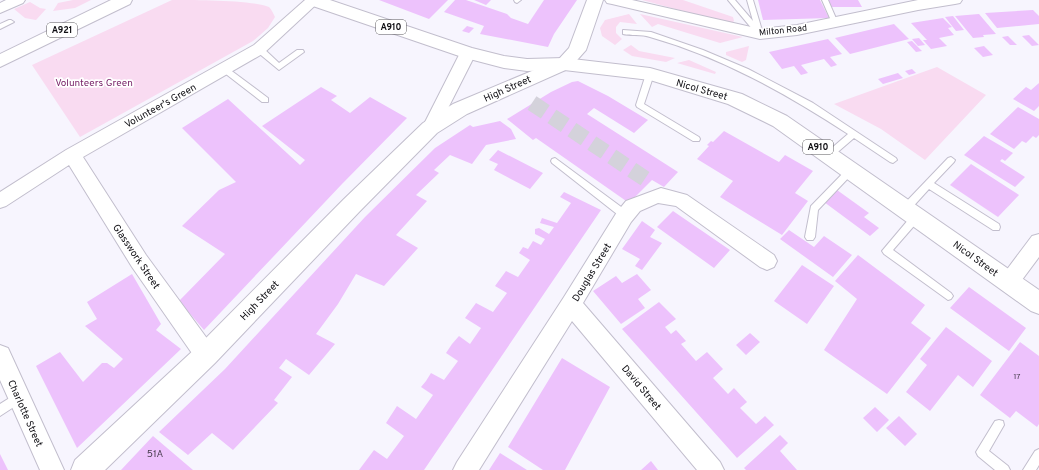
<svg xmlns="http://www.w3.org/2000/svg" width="1039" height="470" font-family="Overpass,sans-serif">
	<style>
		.green { fill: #f9dbf1 }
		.building { fill: #edc2fc }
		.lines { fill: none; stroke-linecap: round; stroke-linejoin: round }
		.street-tunnel { stroke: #d4d2db; stroke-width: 16; stroke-dasharray: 16 8; stroke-linecap: butt }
		.lane-casing { stroke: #c2becd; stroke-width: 2 }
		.street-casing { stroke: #c2becd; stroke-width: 2 }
		.secondary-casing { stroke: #c2becd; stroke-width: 2 }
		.primary-casing { stroke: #c2becd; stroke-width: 2 }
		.lane { fill: #fff; fill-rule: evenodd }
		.street { fill: #fff; fill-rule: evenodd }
		.secondary { fill: #fff; fill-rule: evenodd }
		.primary { fill: #fff; fill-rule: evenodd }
		.labels { text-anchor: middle; stroke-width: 3.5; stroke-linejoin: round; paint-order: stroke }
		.number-label { font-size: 8px; fill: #473c4e }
		.shield { fill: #fff; stroke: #58575a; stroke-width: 1 }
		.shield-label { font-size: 9px; font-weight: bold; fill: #100f14 }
		.far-street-label { font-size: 9px; fill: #100f14; stroke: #fff }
		.park-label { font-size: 10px; fill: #7a266b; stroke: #fff }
		.street-label { font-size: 10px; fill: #100f14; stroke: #fff }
		.near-number-label { font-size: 10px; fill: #473c4e }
	</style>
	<rect width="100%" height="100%" fill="#f7f5fe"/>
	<path class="green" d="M 73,0 L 91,0 L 75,8 L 53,11 L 58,3 Z
		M 172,0 C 194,0 252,0 269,7 C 272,10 273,13 275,17 L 268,28 L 253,41 L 80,137 L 32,65 Z
		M 642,0 L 683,0 L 733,17 L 734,21 L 731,24 Z
		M 30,2 L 40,8 L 46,9 L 36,20 L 25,18 L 14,9 Z
		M 629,14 L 637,24 L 620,22 L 616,27 L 616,33 L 622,39 L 615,45 L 602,36 L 600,28 L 605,20 Z
		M 640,14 L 743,37 L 720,43 L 658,24 L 652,27 Z
		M 631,45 L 639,51 L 675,58 L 666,62 L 632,56 L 623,50 Z
		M 749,46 L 746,60 L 742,62 L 726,55 L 726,52 Z
		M 689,60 L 716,72 L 715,74 L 677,63 Z
		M 937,67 L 986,95 L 925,160 L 881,129 L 834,104 Z"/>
	<path class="building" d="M 379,0 L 448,0 L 429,19 Z
		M 455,0 L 466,0 L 507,14 L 511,18 L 528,24 L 544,0 L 577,0 L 554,34 L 548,47 L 480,34 L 484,26 L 444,12 Z
		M 474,0 L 491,0 L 486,5 Z
		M 758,0 L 820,0 L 829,18 L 763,20 Z
		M 828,0 L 858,0 L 862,7 L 831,7 Z
		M 1033,10 L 1039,16 L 1039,24 L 997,28 L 985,13 Z
		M 979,14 L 996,34 L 983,35 L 984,37 L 973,38 L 955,16 Z
		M 953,16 L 964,30 L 956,31 L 945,17 Z
		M 943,18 L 952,27 L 948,28 L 954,35 L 939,38 L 947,46 L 931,49 L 923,40 L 927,40 L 911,23 Z
		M 894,24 L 909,39 L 850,54 L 835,38 Z
		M 467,26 L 474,28 L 469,33 L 462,31 Z
		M 1029,35 L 1039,45 L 1032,46 L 1022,36 Z
		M 1008,36 L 1017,45 L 1010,45 L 1002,37 Z
		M 919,38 L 925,45 L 918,46 L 912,39 Z
		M 828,39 L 842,54 L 830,57 L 837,65 L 831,67 L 824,59 L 801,65 L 808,73 L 801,75 L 794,66 L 782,69 L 769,52 Z
		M 912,41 L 922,51 L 916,52 L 907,42 Z
		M 984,46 L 993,55 L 983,57 L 974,48 Z
		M 912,69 L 916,73 L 909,75 L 905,71 Z
		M 898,73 L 903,78 L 883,84 L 878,79 Z
		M 578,81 L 608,96 L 648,120 L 634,133 L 594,108 L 587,114 L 678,172 L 664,187 L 652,180 L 629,203 L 536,138 L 533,140 L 507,119 L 551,92 L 572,82 Z
		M 1039,83 L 1039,106 L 1034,111 L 1013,99 L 1026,87 L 1031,90 Z
		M 321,87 L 337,96 L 331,100 L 350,113 L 370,97 L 407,118 L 342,184 L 204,330 L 179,301 L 225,254 L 182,226 L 219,190 L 236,182 L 182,128 L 228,99 L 300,165 L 305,160 L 262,126 Z
		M 1018,107 L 1039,119 L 1039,135 L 1036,138 L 1033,136 L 1026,143 L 1022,141 L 1014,149 L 990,134 Z
		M 500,121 L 511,129 L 516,139 L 486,145 L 472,164 L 450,155 L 434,170 L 439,173 L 416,195 L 427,201 L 396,235 L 418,248 L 384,286 L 356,274 L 338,304 L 316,334 L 335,344 L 309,375 L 286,359 L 279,368 L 292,377 L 274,400 L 278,403 L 233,450 L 212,433 L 188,455 L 159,432 L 225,369 L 365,217 L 435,148 L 470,125 L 473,127 Z
		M 724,131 L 779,162 L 785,155 L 813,171 L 795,193 L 808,201 L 782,235 L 720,197 L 733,181 L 697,159 L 709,146 L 707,145 L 711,141 L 713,142 Z
		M 984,136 L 1013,153 L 1005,161 L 1002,159 L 1000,161 L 1025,177 L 1015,187 L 964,155 Z
		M 498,150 L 543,173 L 530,189 L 494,170 L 498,164 L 489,160 Z
		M 971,164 L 1019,195 L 998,217 L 950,185 Z
		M 837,190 L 869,213 L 864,217 L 879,228 L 870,236 L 824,202 Z
		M 564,192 L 601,210 L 424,470 L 359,470 L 374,450 L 387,459 L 404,436 L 386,423 L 397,406 L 416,419 L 433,395 L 421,387 L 426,381 L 431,373 L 444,380 L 458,361 L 446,353 L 452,344 L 459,336 L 470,344 L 481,328 L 465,318 L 476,303 L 493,312 L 507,293 L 495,286 L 506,271 L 518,277 L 530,260 L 519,253 L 523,247 L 528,249 L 533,241 L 541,245 L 545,239 L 535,234 L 535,229 L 539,228 L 549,234 L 554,227 L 540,223 L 542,218 L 557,223 L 571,203 L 560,197 Z
		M 673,211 L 730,250 L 714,268 L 657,227 Z
		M 642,221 L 655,230 L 650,237 L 662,243 L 642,270 L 635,266 L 640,259 L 622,249 Z
		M 789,230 L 814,247 L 824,236 L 852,255 L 833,277 L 780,239 Z
		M 858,255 L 925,305 L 911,323 L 931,338 L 887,394 L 824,350 L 857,299 L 835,281 Z
		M 802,265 L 834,286 L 807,324 L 774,301 Z
		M 132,274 L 161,324 L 156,330 L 181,349 L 77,448 L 36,366 L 60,352 L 83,382 L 102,363 L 107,363 L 114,368 L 123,359 L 85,326 L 97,319 L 87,302 Z
		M 637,274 L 651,290 L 638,299 L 645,308 L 621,324 L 593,291 L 616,276 L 622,283 Z
		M 969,287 L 1026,328 L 1009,351 L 950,308 Z
		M 659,302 L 676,319 L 665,327 L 671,334 L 676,330 L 686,341 L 681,344 L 696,361 L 707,352 L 723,369 L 713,378 L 728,394 L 734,388 L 747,402 L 740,408 L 756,424 L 765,416 L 774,425 L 737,458 L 622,329 Z
		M 946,327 L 992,361 L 973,387 L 958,375 L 930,411 L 906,392 L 927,365 L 920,359 Z
		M 750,333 L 760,342 L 746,355 L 736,345 Z
		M 1020,342 L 1039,356 L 1039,424 L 1037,427 L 1016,411 L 1010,418 L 980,395 Z
		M 562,358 L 610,387 L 565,470 L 543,470 L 508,447 Z
		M 875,407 L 889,420 L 877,432 L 863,418 Z
		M 899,416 L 917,434 L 905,446 L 886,428 Z
		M 780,435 L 788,443 L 780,451 L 797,470 L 746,470 L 744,468 Z
		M 153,436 L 193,470 L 121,470 Z
		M 500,453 L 527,470 L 489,470 Z
		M 0,454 L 8,470 L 0,470 Z
		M 651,461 L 658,470 L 641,470 Z"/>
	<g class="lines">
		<path class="street-tunnel" d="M 532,103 L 650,182"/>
		<g class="lane-casing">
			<path id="lane" d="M 514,0 L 521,0 L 517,3 L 515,2 Z
				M 728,0 L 735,0 L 753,21 L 747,0 L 753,0 L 761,27 L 759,29 L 764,34 L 762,36 L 758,36 Z
				M 822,0 L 828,0 L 838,23 L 837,25 L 833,25 Z
				M 9,20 L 11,20 L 14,22 L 0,29 L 0,24 Z
				M 623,30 L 651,32 L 703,50 L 748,69 L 813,103 L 896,158 L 897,160 L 893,163 L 890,162 L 854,138 L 832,157 L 826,157 L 825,155 L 826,153 L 848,134 C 787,94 721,57 650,37 C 641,34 631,36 623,34 Z
				M 256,47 L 262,47 L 279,63 L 297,50 L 303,50 L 304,52 L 279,70 L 256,51 Z
				M 225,66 L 268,98 L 268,102 L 262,102 L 222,71 L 221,69 Z
				M 650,71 L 654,74 L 644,104 L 699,137 L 700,139 L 699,141 L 693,141 L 637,107 L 636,105 L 646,74 Z
				M 951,157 L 955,160 L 954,162 L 934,183 L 999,224 L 1000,227 L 999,230 L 993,230 L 929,189 L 909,211 L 903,211 L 902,208 L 903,205 L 948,158 Z
				M 555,158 L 628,212 L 629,215 L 628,218 L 622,218 L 552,163 L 551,161 L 552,159 Z
				M 851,167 L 854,168 L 855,170 L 854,172 L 818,210 L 815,237 L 813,240 L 807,240 L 805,237 L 811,206 L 848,168 Z
				M 917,212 L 920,213 L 921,216 L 920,219 L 893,250 L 951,293 L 953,296 L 951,299 L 948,300 L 884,254 L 882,251 L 914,213 Z
				M 19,392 L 23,393 L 24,397 L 23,401 L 0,416 L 0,404 Z
				M 999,420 L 1003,421 L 1004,425 L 989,451 L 1008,466 L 1010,470 L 995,470 L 978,456 L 976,452 L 995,421 Z
				M 1039,449 L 1039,465 L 1036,470 L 1023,470 L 1035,451 Z"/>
		</g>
		<g class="street-casing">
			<path id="street" d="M 6,0 L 25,0 L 23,3 L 0,13 L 0,3 Z
				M 305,0 L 321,0 L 264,53 L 83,157 L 146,255 L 214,348 L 217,355 L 214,362 L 206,365 L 198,362 L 132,267 L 69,165 L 6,206 L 0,208 L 0,192 L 66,150 L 254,45 Z
				M 605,0 L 632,0 L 760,29 L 797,25 L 918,0 L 962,0 L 960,3 L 955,4 L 918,10 L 797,35 L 760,39 L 612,4 L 607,3 Z
				M 468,48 L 473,49 L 476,53 L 438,128 L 436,132 L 430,134 L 424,132 L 422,128 L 460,53 L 463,49 Z
				M 661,188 L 687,195 L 774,255 L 777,261 L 774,267 L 767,270 L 760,267 L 676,206 L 658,203 L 640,211 L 631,222 L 583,303 L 720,462 L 724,470 L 697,470 L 572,321 L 479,470 L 453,470 L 457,462 L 564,297 L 617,212 L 626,201 Z
				M 1039,234 L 1039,257 L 1016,288 L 1009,291 L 1002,288 L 999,282 L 1002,276 L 1032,236 Z
				M 0,345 L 8,348 L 64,470 L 40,470 L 0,380 Z"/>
		</g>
		<g class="secondary-casing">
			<path id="secondary" d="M 587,0 L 603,0 L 586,50 L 570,68 L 467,114 L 437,133 L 360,211 L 215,363 L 105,470 L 71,470 L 75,460 L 197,347 L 344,199 L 423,123 L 453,104 L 558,60 L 569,48 Z"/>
		</g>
		<g class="primary-casing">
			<path id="primary" d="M 111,0 L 132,0 L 130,4 L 0,67 L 0,54 Z
				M 305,0 L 330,0 L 472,48 L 504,56 L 527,59 L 564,58 L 650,68 L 742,94 L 787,116 L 1039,290 L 1039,314 L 1031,311 L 773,126 L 728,104 L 650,80 L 564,70 L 527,71 L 504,68 L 462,57 L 307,4 Z"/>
		</g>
		<use href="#lane" class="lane"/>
		<use href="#street" class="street"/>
		<use href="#secondary" class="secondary"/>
		<use href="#primary" class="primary"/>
	</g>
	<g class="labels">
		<g class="number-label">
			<text x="1017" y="379">17</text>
		</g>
		<g class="shield">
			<rect x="376" y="20" width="30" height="14" rx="3"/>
			<rect x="47" y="23" width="30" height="14" rx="3"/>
			<rect x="803" y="140" width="30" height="14" rx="3"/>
		</g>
		<g class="shield-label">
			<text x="391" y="30">A910</text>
			<text x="62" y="33">A921</text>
			<text x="818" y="150">A910</text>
		</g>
		<g class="far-street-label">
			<text transform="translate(783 30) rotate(-6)" y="3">Milton Road</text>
		</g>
		<g class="park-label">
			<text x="94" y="86">Volunteers Green</text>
		</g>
		<g class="street-label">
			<text transform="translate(507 88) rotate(-24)" y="4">High Street</text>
			<text transform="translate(702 89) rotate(16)" y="4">Nicol Street</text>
			<text transform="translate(160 105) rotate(-29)" y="4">Volunteer's Green</text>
			<text transform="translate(137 256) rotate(56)" y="4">Glasswork Street</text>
			<text transform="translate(976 258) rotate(36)" y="4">Nicol Street</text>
			<text transform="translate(591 272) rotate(-59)" y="4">Douglas Street</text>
			<text transform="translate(259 300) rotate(-46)" y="4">High Street</text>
			<text transform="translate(642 387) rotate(50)" y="4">David Street</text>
			<text transform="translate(26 413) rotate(66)" y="4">Charlotte Street</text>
		</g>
		<g class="near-number-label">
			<text x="155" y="457">51A</text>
		</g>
	</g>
</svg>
